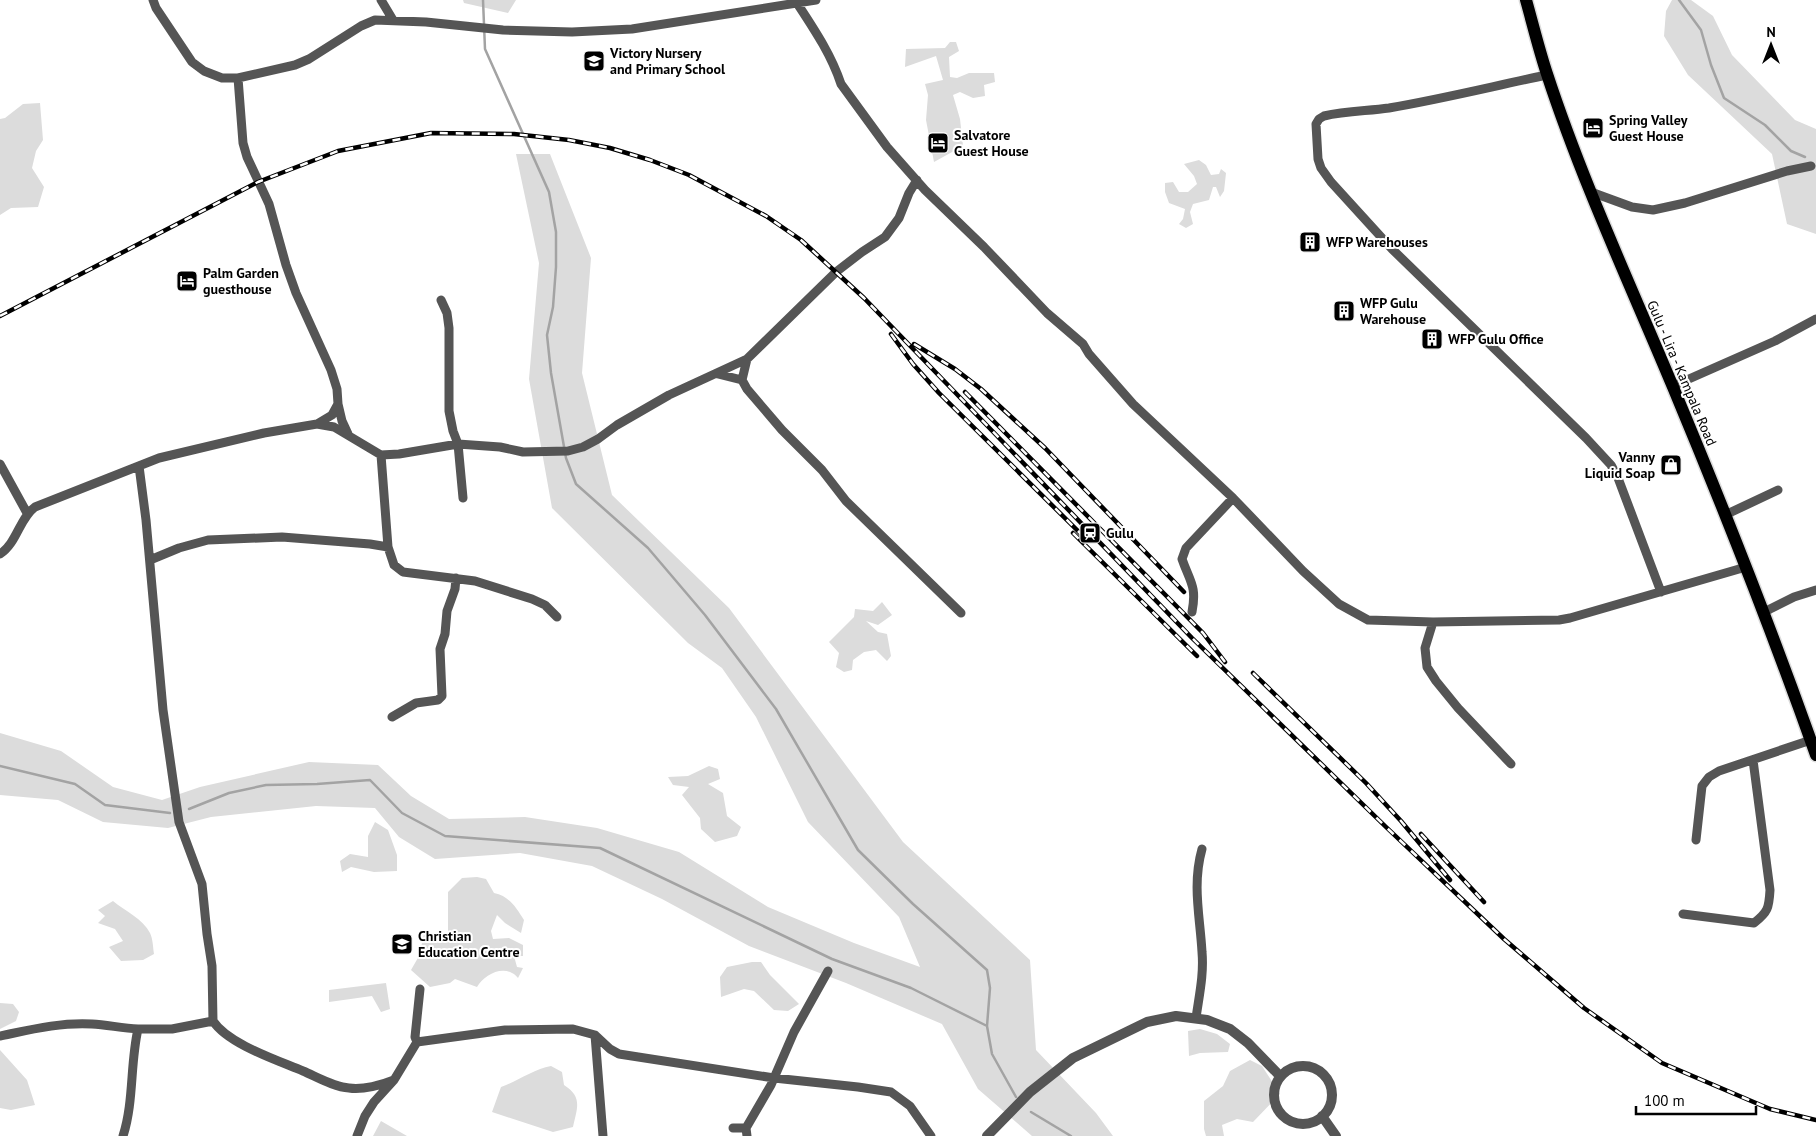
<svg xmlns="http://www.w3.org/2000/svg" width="1816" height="1136" font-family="'PT Sans',sans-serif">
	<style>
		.green { fill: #dcdcdc }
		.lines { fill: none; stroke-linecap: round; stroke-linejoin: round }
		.stream { stroke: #a3a3a3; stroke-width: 2.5 }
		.primary-casing { stroke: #dbdbdb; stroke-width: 15 }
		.minor { stroke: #555; stroke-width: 9 }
		.tertiary { stroke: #555; stroke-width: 10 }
		.primary { stroke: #000; stroke-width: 12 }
		.rail-casing { stroke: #000; stroke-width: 4.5 }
		.rail { stroke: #fff; stroke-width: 2.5; stroke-dasharray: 8; stroke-linecap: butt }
		.labels { text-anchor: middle; stroke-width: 4; stroke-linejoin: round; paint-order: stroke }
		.poi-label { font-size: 14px; font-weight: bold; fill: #000; stroke: #fff; text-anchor: start }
		.street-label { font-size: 14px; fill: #000; stroke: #fff }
	</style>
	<rect width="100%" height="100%" fill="#fff"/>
	<path class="green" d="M 463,0 L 516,0 L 508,13 L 464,3 Z
		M 1672,0 L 1691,0 L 1713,16 L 1732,55 L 1795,120 L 1816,129 L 1816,234 L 1787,224 L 1772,154 L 1688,75 L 1664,36 L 1666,11 Z
		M 950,42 L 956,42 L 959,51 L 949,57 L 950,77 L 957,78 L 969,73 L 994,73 L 995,82 L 984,85 L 985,96 L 973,98 L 960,92 L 953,95 L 960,119 L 963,146 L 934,162 L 926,120 L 928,95 L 925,84 L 943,80 L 936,56 L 905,67 L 906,49 L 945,48 Z
		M 40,103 L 43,140 L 36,151 L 32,168 L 44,187 L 38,207 L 11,208 L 0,215 L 0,119 L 5,118 L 23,104 Z
		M 516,154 L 550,154 L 591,258 L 582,373 L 612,495 L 729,608 L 903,842 L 1030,960 L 1036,1050 L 1096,1113 L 1113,1136 L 1032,1136 L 978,1089 L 942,1024 L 846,983 L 749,946 L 662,899 L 592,866 L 520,853 L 435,859 L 399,837 L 375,808 L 316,806 L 211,817 L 168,828 L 103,822 L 58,800 L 0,795 L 0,733 L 61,751 L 113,787 L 162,800 L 200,787 L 309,762 L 378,765 L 411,796 L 449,819 L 525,817 L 597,828 L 679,852 L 768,907 L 854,943 L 920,967 L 899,917 L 808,822 L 756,717 L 722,668 L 688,643 L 552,508 L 529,379 L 539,263 Z
		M 1199,160 L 1206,165 L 1211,175 L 1219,174 L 1221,169 L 1226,173 L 1224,191 L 1220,197 L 1216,187 L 1213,187 L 1209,200 L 1193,204 L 1190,212 L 1193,224 L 1186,228 L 1179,224 L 1183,219 L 1185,209 L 1169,203 L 1165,192 L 1165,183 L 1173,182 L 1179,192 L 1188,192 L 1197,184 L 1194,176 L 1184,164 Z
		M 882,602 L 892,615 L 878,625 L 866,621 L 878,632 L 887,634 L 891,656 L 887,661 L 876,650 L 864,652 L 853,660 L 852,670 L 844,672 L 836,667 L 839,653 L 829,642 L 854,617 L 855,609 L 873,611 Z
		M 709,766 L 718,769 L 720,779 L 708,784 L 723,793 L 727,816 L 741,827 L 737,836 L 715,842 L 701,829 L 700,818 L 682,795 L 689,787 L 673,785 L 668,777 L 688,776 Z
		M 375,822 L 388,830 L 397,855 L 397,871 L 374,872 L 351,867 L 342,872 L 340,861 L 350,854 L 368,857 L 368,836 Z
		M 477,877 L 486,879 L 494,893 C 509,896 516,907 524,920 L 521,933 L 505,923 L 497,915 L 491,931 L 493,939 L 509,938 L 523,945 L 523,956 L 514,956 L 517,967 L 523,968 L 518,978 C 516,976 515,974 512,973 C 500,966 483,976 477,987 L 455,979 L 450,983 L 430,987 L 411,970 L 419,956 L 424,934 L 448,936 L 448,892 L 462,878 Z
		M 113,901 C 125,911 143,919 150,933 C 153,939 153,948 154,954 L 143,960 L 121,961 L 109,947 L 123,941 L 115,929 L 98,923 L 105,916 L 98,910 Z
		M 752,962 L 761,962 L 770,975 L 799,1004 L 788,1011 L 774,1010 L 754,991 L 744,989 L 721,997 L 720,977 L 727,967 Z
		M 386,983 L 390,1009 L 381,1012 L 372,996 L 329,1002 L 329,990 Z
		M 0,1003 L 13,1004 L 19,1012 L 16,1021 L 0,1029 Z
		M 1200,1029 L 1217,1034 L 1230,1044 L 1228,1052 L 1200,1053 L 1189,1056 L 1188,1031 Z
		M 0,1050 L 27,1080 L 35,1105 L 11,1110 L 0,1108 Z
		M 1250,1060 L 1262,1066 L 1280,1094 L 1253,1122 L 1237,1119 L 1222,1125 L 1224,1136 L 1206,1136 L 1204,1129 L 1204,1101 L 1223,1086 L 1230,1071 Z
		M 551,1066 L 562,1072 L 564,1085 C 583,1097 577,1108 573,1127 L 553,1132 L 492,1112 L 501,1087 C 518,1081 534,1069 551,1066 Z
		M 381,1121 L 407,1136 L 373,1136 Z"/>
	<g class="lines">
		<path class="stream" d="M 483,0 L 485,49 L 549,192 L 556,232 L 556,267 L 553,307 L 547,335 L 551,373 L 566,458 L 576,484 L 648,548 L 705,615 L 776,709 L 858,850 L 913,904 L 987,970 L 990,988 L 987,1026 L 992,1054 L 1016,1097
			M 1679,0 L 1701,30 L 1711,65 L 1724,98 L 1765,125 L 1791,151 L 1805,157
			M 0,766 L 75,784 L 105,805 L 170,813
			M 189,809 L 229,793 L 266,785 L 317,784 L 370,780 L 402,813 L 445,836 L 600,848 L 832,959 L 911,988 L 987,1026
			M 1031,1112 L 1071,1136"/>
		<g class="primary-casing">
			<path id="primary" d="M 1526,0 C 1533,25 1539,50 1547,74 C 1582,181 1630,284 1673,387 C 1724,509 1772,631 1816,755"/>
		</g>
		<path class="minor" d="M 153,0 L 156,8 L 192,62 L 204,71 L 222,78 L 238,78 L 295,65 L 309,59 L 361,26 L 375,20 L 426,22 L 503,30 L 572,32 L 632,29 L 816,0
			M 381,0 L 393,20
			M 797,3 C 814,29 831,54 841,84 L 887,147 L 925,190 L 984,247 L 1047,313 L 1083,344 L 1089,354 L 1133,404 L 1233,498 L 1303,571 L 1339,604 L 1368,620 L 1433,622 L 1559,620 L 1570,618 L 1746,567
			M 1547,75 C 1494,86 1442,99 1389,108 C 1368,111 1346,111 1324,116 L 1319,119 L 1316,124 L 1318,159 L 1321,168 L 1331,182 L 1392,249 L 1586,438 L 1611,465 L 1618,478 L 1661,592
			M 1591,192 L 1632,207 L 1653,210 L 1685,203 L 1787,171 L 1811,166
			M 441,300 L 447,313 L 449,328 L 449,411 L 453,431 L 458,444 L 463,498
			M 718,374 L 742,380 L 747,389 L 782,430 L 822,470 L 846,501 L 961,613
			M 742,380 L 747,359
			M 1673,386 L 1775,341 L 1816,319
			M 338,404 L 342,421 L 348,434
			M 317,424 L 334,427 L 381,455 L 399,454 L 458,444 L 500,447 L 523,452 L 568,451 L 583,447 L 598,439 L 617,425 L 669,395 L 747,359 L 836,272 L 862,252 L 885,237 L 899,218 L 909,193 L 917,180
			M 381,455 L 388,547 L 394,565 L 403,572 L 475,581 L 532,599 L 545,605 L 557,617
			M 0,464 L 27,513
			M 139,466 L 146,520 L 163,710 L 179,822 L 202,884 L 207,934 L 212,966 L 213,1021 C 228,1044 277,1060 303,1071 C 317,1077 334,1087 349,1088 C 363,1090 382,1085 394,1080
			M 1725,515 L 1778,490
			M 0,554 C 17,543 19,519 35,507 L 159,458 L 264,433 L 317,424 L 332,415 L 338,404 L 337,389 L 331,370 L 296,293 L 286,265 L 269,204 L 247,157 L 243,143 L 238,78
			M 150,560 L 179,548 L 208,540 L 282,537 L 370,544 L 388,547
			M 1192,612 C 1197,586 1190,582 1182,559 L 1186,548 L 1233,498
			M 1764,612 L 1794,597 L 1816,590
			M 1433,622 L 1425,648 L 1427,667 L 1436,681 L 1458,708 L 1511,764
			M 392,717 L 416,703 L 438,700 L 442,696 L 440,649 L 445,634 L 447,611 L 455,589 L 456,578
			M 1696,840 L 1702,786 L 1709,777 L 1719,771 L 1811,740
			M 1683,914 L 1754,923 C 1768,912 1769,908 1770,890 L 1753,760
			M 1196,1018 C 1199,996 1204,975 1202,952 C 1200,916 1192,885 1202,849
			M 595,1035 L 603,1136
			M 0,1036 C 29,1030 61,1022 92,1024 C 107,1025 122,1028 138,1029
			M 417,1042 L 505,1030 L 573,1029 L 595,1035 L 610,1049 L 619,1054 L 774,1078 L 858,1087 L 891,1092 L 910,1106 L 931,1136
			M 733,1128 L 746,1128 L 747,1136
			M 746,1128 L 771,1085 L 794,1032 L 828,971
			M 123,1136 C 134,1102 130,1064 138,1029 L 172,1029 L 213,1021
			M 357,1136 L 365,1116 L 374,1102 L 394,1080 L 417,1042 L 415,1037 L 420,989"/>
		<path class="tertiary" d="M1274 1095a29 29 0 1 1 58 0a29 29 0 1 1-58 0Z
			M 1322,1116 L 1336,1136
			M 987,1136 L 1030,1092 L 1073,1058 L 1147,1022 L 1176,1016 L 1207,1020 L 1230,1029 L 1248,1043 L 1280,1076"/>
		<use href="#primary" class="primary"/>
		<g class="rail-casing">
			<path id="rail" d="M 0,316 L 258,182 L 338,151 L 431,133 L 514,134 L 569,140 L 610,148 L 650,160 L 689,175 L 766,216 L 801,240 L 864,298 L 1192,638 L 1386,827 L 1504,939 L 1584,1008 L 1662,1063 L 1770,1109 L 1816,1120
				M 891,334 L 913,364 L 939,393 L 1082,535
				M 914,344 L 955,369 L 981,389 L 1045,448 L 1184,592
				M 965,392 L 1203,633 L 1225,662
				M 1073,533 L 1197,656
				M 1253,673 L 1366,783 L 1401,821 L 1450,880
				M 1421,834 L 1484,902"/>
		</g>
		<use href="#rail" class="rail"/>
	</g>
	<defs>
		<g id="school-square" transform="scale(1.125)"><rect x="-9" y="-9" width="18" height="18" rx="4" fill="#000" stroke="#fff"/><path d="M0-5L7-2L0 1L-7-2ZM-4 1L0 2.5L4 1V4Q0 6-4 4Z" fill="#fff"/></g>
		<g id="hotel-square" transform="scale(1.125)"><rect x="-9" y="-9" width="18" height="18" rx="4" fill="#000" stroke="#fff"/><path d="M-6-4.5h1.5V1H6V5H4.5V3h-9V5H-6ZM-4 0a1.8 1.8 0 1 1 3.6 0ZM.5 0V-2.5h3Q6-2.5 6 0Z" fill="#fff"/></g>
		<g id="building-square" transform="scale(1.125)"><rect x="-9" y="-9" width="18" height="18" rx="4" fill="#000" stroke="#fff"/><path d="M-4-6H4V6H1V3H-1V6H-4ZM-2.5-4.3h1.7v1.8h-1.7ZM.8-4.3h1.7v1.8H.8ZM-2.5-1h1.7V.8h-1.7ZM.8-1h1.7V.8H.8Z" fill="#fff"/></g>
		<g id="shop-square" transform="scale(1.125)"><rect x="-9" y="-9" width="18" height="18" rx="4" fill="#000" stroke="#fff"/><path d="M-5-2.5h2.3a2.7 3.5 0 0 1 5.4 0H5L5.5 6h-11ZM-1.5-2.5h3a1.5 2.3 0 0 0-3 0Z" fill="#fff"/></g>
		<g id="station-square" transform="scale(1.125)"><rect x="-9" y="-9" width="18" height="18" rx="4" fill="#000" stroke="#fff"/><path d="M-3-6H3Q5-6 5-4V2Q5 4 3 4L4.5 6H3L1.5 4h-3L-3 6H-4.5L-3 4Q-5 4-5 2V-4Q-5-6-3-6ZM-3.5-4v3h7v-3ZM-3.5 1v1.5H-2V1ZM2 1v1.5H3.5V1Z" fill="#fff"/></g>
	</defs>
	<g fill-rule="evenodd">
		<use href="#school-square" x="594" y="61"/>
		<use href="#hotel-square" x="1593" y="128"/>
		<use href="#hotel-square" x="938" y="143"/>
		<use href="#building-square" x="1310" y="242"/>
		<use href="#hotel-square" x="187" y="281"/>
		<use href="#building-square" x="1344" y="311"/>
		<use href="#building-square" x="1432" y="339"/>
		<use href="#shop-square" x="1671" y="465"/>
		<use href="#station-square" x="1090" y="533"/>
		<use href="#school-square" x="402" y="944"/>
	</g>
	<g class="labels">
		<g class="poi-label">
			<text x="610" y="58">Victory Nursery<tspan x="610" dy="16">and Primary School</tspan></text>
			<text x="1609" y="125">Spring Valley<tspan x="1609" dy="16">Guest House</tspan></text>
			<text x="954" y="140">Salvatore<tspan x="954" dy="16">Guest House</tspan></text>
			<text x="1326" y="247">WFP Warehouses</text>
			<text x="203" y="278">Palm Garden<tspan x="203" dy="16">guesthouse</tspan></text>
			<text x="1360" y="308">WFP Gulu<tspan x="1360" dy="16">Warehouse</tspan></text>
			<text x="1448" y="344">WFP Gulu Office</text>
			<text x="1655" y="462" text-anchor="end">Vanny<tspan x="1655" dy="16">Liquid Soap</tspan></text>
			<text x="1106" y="538">Gulu</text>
			<text x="418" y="941">Christian<tspan x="418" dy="16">Education Centre</tspan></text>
		</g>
		<g class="street-label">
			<text transform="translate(1682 373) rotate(67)" y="5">Gulu - Lira - Kampala Road</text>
		</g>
	</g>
	<g transform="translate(1771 45)" stroke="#ffffff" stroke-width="4" paint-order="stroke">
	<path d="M0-4L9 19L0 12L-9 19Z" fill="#000000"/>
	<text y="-8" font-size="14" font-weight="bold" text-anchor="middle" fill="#000000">N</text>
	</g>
	<path d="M1636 1106v8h120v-8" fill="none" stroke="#000000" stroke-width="2.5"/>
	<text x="1644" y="1106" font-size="15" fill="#000000" stroke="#ffffff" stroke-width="4" paint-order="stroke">100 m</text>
</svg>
